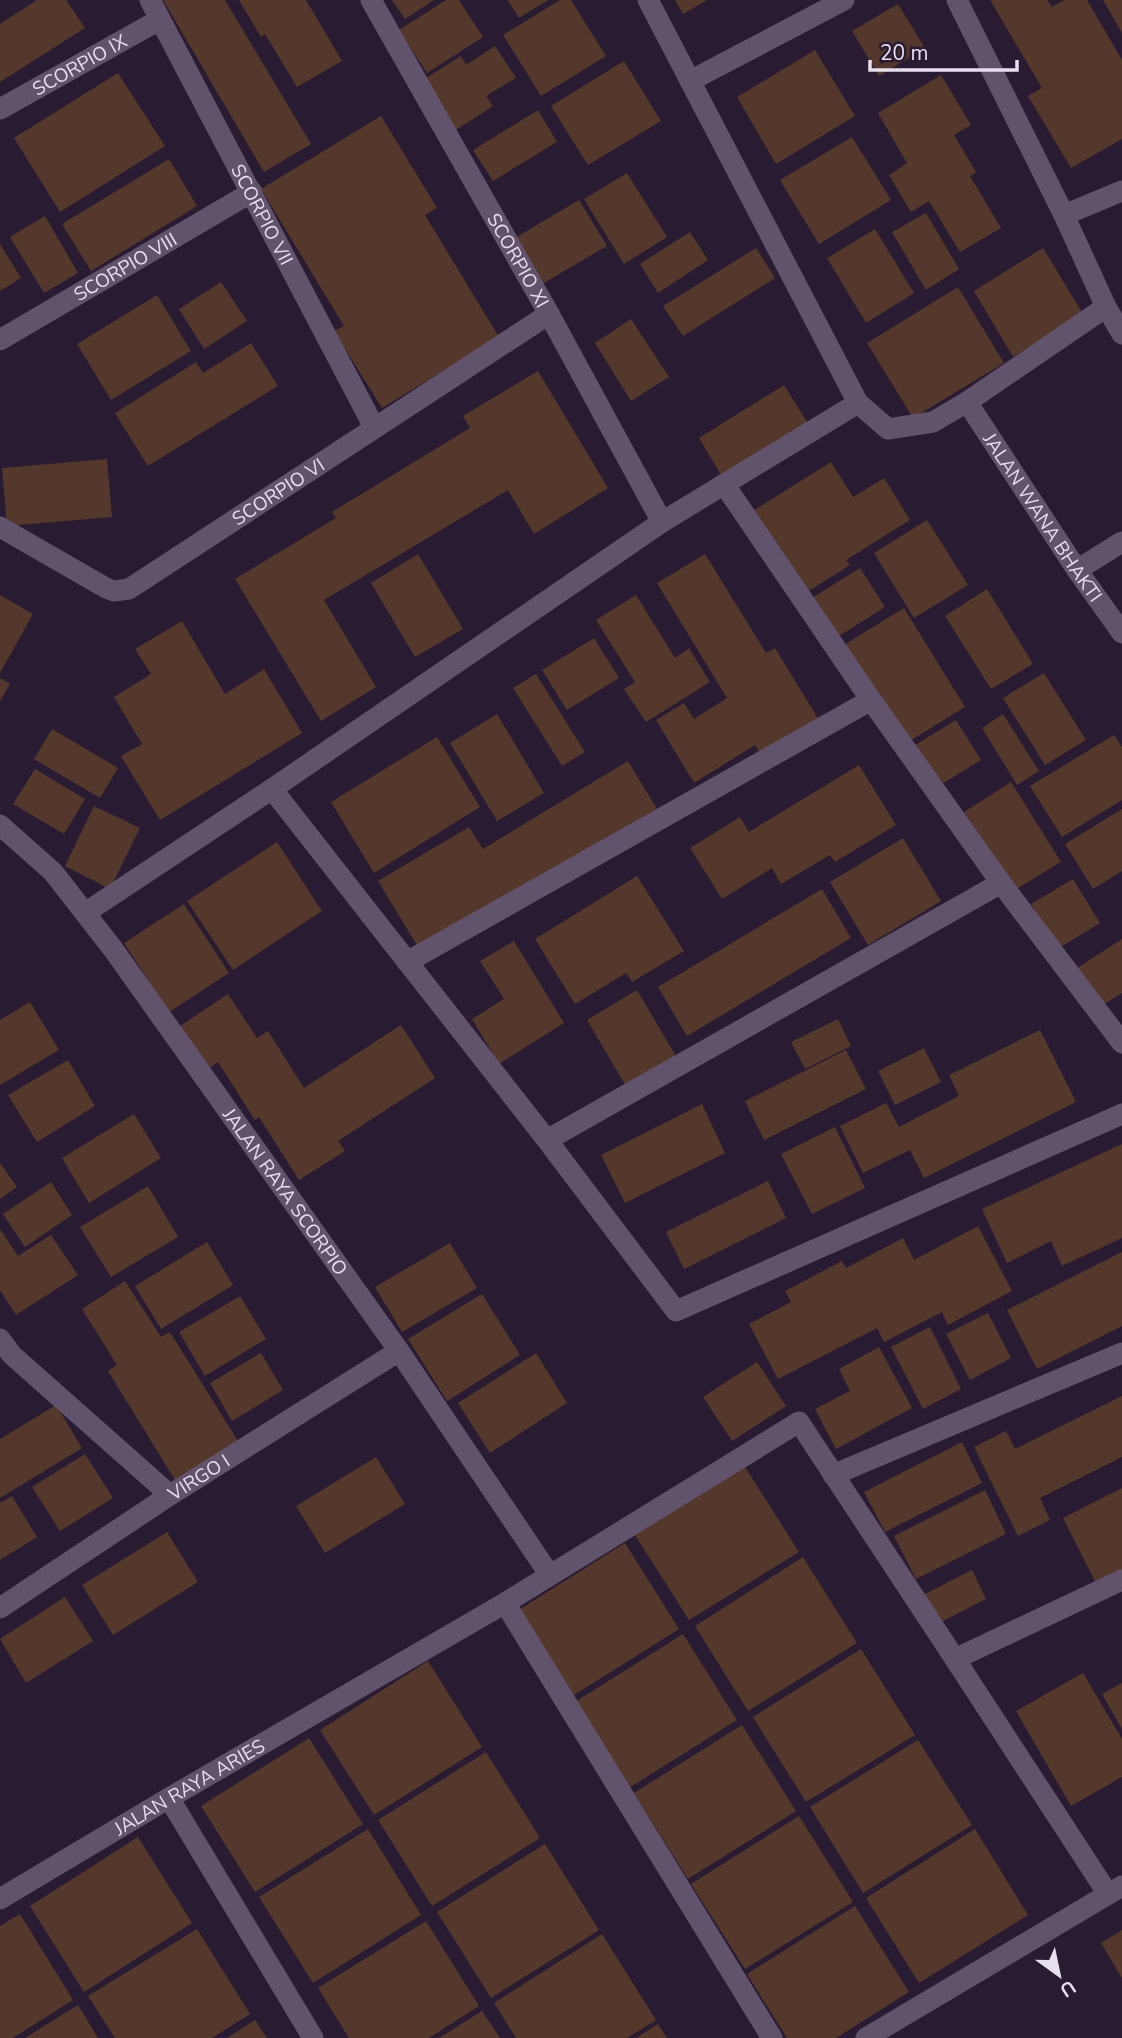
<svg xmlns="http://www.w3.org/2000/svg" width="1122" height="2038" font-family="'Nunito Sans',sans-serif">
	<style>
		.building { fill: #53382b }
		.lines { fill: none; stroke-linecap: round; stroke-linejoin: round }
		.minor { stroke: #62536c; stroke-width: 21 }
		.labels { text-anchor: middle; stroke-width: 5; stroke-linejoin: round; paint-order: stroke }
		.street-label { font-size: 19px; fill: #e8dfee; stroke: #291c32 }
	</style>
	<rect width="100%" height="100%" fill="#291c32"/>
	<path class="building" d="M 37,0 L 66,0 L 85,28 L 0,82 L 0,24 Z
		M 163,0 L 225,0 L 311,144 L 264,172 Z
		M 239,0 L 306,0 L 342,61 L 297,87 L 265,34 L 261,37 Z
		M 392,0 L 434,0 L 405,19 Z
		M 446,0 L 459,0 L 483,37 L 427,73 L 399,30 Z
		M 508,0 L 548,0 L 519,18 Z
		M 560,0 L 571,0 L 606,56 L 541,96 L 503,35 Z
		M 675,0 L 707,0 L 683,14 Z
		M 990,0 L 1047,0 L 1052,7 L 1064,0 L 1087,0 L 1122,60 L 1122,139 L 1071,168 L 1028,96 L 1042,88 Z
		M 1103,0 L 1122,0 L 1122,33 Z
		M 898,4 L 925,48 L 879,76 L 852,31 Z
		M 495,46 L 516,78 L 486,96 L 493,106 L 453,132 L 421,81 L 461,56 L 466,65 Z
		M 815,50 L 855,116 L 776,164 L 737,97 Z
		M 624,61 L 661,121 L 588,165 L 551,106 Z
		M 118,73 L 165,146 L 60,212 L 14,138 Z
		M 941,75 L 971,125 L 954,135 L 976,172 L 970,176 L 1001,228 L 960,252 L 929,201 L 911,212 L 889,175 L 907,163 L 878,113 Z
		M 538,110 L 557,142 L 493,181 L 473,150 Z
		M 381,116 L 437,208 L 425,215 L 499,337 L 382,408 L 334,331 L 344,326 L 261,189 Z
		M 852,137 L 891,200 L 819,244 L 780,180 Z
		M 169,159 L 197,206 L 91,271 L 62,224 Z
		M 627,173 L 667,237 L 624,264 L 584,199 Z
		M 579,200 L 607,246 L 542,284 L 515,238 Z
		M 926,213 L 959,269 L 926,290 L 892,232 Z
		M 45,216 L 78,273 L 44,293 L 10,237 Z
		M 875,229 L 914,293 L 866,323 L 827,258 Z
		M 690,232 L 708,260 L 658,293 L 640,264 Z
		M 0,244 L 21,278 L 0,291 Z
		M 756,248 L 775,278 L 683,336 L 663,306 Z
		M 1043,248 L 1083,314 L 1013,357 L 974,291 Z
		M 221,282 L 247,321 L 204,349 L 179,309 Z
		M 958,287 L 1004,363 L 913,418 L 867,343 Z
		M 157,295 L 191,351 L 111,400 L 77,344 Z
		M 631,319 L 669,377 L 631,401 L 595,343 Z
		M 251,343 L 278,386 L 148,466 L 115,413 L 196,362 L 203,373 Z
		M 538,371 L 608,488 L 534,534 L 508,490 L 324,600 L 376,687 L 321,721 L 235,579 L 336,518 L 332,512 L 470,428 L 463,416 Z
		M 784,385 L 809,425 L 723,478 L 699,438 Z
		M 107,459 L 112,517 L 7,526 L 2,468 Z
		M 831,462 L 853,497 L 884,478 L 910,520 L 846,560 L 850,565 L 804,594 L 753,511 Z
		M 927,520 L 968,585 L 914,618 L 874,553 Z
		M 418,554 L 463,629 L 415,657 L 371,583 Z
		M 705,554 L 766,653 L 775,648 L 819,720 L 761,755 L 755,745 L 694,783 L 656,720 L 684,703 L 694,719 L 727,698 L 657,583 Z
		M 860,568 L 885,607 L 836,638 L 812,598 Z
		M 987,589 L 1033,664 L 991,689 L 945,616 Z
		M 0,595 L 33,614 L 0,673 Z
		M 636,595 L 675,658 L 689,648 L 710,682 L 646,722 L 624,689 L 635,682 L 596,620 Z
		M 904,608 L 965,707 L 905,744 L 844,645 Z
		M 182,621 L 225,694 L 264,669 L 302,733 L 160,820 L 121,756 L 142,744 L 114,697 L 151,674 L 135,649 Z
		M 594,638 L 619,678 L 567,710 L 542,670 Z
		M 1044,673 L 1086,740 L 1045,765 L 1003,698 Z
		M 536,674 L 585,752 L 562,766 L 513,688 Z
		M 0,678 L 10,684 L 0,701 Z
		M 497,714 L 544,793 L 497,821 L 450,743 Z
		M 1003,714 L 1039,771 L 1017,785 L 982,728 Z
		M 956,720 L 981,760 L 937,787 L 912,747 Z
		M 52,729 L 118,768 L 100,798 L 34,759 Z
		M 1114,735 L 1122,747 L 1122,800 L 1062,837 L 1030,786 Z
		M 437,737 L 480,807 L 374,873 L 331,802 Z
		M 628,761 L 657,809 L 421,952 L 378,881 L 469,827 L 483,849 Z
		M 859,765 L 896,825 L 835,862 L 830,855 L 781,884 L 772,868 L 722,899 L 690,848 L 740,817 L 749,832 Z
		M 35,769 L 85,799 L 64,834 L 13,804 Z
		M 1011,782 L 1061,862 L 1013,891 L 964,812 Z
		M 94,806 L 140,828 L 110,889 L 65,866 Z
		M 1122,809 L 1122,871 L 1093,889 L 1065,844 Z
		M 903,838 L 941,901 L 868,945 L 830,882 Z
		M 277,842 L 322,911 L 233,970 L 187,901 Z
		M 637,876 L 684,951 L 632,982 L 626,973 L 575,1004 L 535,939 Z
		M 1073,879 L 1100,923 L 1059,948 L 1031,904 Z
		M 822,889 L 851,938 L 687,1036 L 658,987 Z
		M 184,904 L 229,973 L 169,1012 L 124,943 Z
		M 1122,939 L 1122,993 L 1101,1006 L 1077,968 Z
		M 514,941 L 564,1023 L 499,1064 L 472,1019 L 504,999 L 480,961 Z
		M 637,990 L 677,1058 L 627,1088 L 587,1020 Z
		M 228,994 L 257,1038 L 268,1031 L 304,1088 L 401,1025 L 435,1078 L 338,1141 L 345,1151 L 299,1180 L 259,1117 L 255,1120 L 218,1062 L 208,1069 L 180,1026 Z
		M 30,1002 L 59,1050 L 0,1085 L 0,1020 Z
		M 838,1019 L 851,1046 L 805,1069 L 791,1042 Z
		M 1040,1030 L 1076,1102 L 924,1178 L 910,1150 L 863,1173 L 840,1126 L 886,1103 L 899,1127 L 959,1096 L 949,1075 Z
		M 924,1048 L 941,1082 L 895,1105 L 878,1071 Z
		M 846,1050 L 866,1089 L 764,1140 L 745,1101 Z
		M 68,1060 L 95,1106 L 37,1142 L 8,1095 Z
		M 702,1104 L 725,1153 L 625,1203 L 601,1155 Z
		M 134,1114 L 161,1158 L 89,1203 L 62,1158 Z
		M 835,1127 L 865,1188 L 812,1214 L 781,1154 Z
		M 1122,1144 L 1122,1238 L 1062,1266 L 1051,1241 L 1007,1263 L 982,1209 Z
		M 0,1163 L 17,1187 L 0,1199 Z
		M 768,1181 L 786,1218 L 684,1269 L 666,1232 Z
		M 51,1182 L 72,1215 L 25,1247 L 3,1214 Z
		M 148,1186 L 178,1237 L 111,1277 L 80,1227 Z
		M 978,1226 L 1012,1291 L 948,1325 L 942,1312 L 884,1342 L 877,1328 L 778,1379 L 749,1324 L 791,1302 L 785,1291 L 842,1261 L 846,1268 L 903,1238 L 914,1260 Z
		M 0,1229 L 18,1256 L 51,1235 L 78,1275 L 16,1315 L 0,1290 Z
		M 207,1242 L 233,1285 L 161,1329 L 135,1286 Z
		M 450,1243 L 477,1288 L 402,1332 L 375,1287 Z
		M 1122,1252 L 1122,1326 L 1037,1369 L 1007,1310 Z
		M 125,1281 L 161,1337 L 170,1332 L 238,1441 L 175,1480 L 108,1371 L 117,1365 L 82,1309 Z
		M 482,1294 L 520,1355 L 447,1401 L 408,1339 Z
		M 240,1296 L 266,1339 L 205,1376 L 179,1332 Z
		M 988,1313 L 1011,1358 L 970,1380 L 946,1334 Z
		M 930,1327 L 961,1389 L 923,1409 L 891,1347 Z
		M 879,1347 L 912,1408 L 836,1449 L 815,1409 L 850,1391 L 839,1369 Z
		M 261,1353 L 283,1390 L 232,1421 L 210,1383 Z
		M 536,1353 L 567,1403 L 490,1453 L 458,1403 Z
		M 757,1362 L 786,1406 L 732,1441 L 703,1397 Z
		M 1122,1396 L 1122,1457 L 1040,1498 L 1050,1520 L 1018,1536 L 974,1447 L 1006,1431 L 1015,1449 Z
		M 56,1405 L 82,1448 L 0,1498 L 0,1439 Z
		M 962,1442 L 982,1483 L 885,1532 L 864,1492 Z
		M 85,1454 L 113,1498 L 60,1531 L 32,1487 Z
		M 376,1457 L 405,1504 L 325,1553 L 296,1506 Z
		M 745,1467 L 799,1552 L 689,1620 L 635,1535 Z
		M 1122,1488 L 1122,1572 L 1097,1585 L 1063,1518 Z
		M 985,1490 L 1006,1534 L 916,1579 L 894,1536 Z
		M 12,1496 L 37,1537 L 0,1560 L 0,1503 Z
		M 167,1532 L 198,1582 L 113,1635 L 82,1585 Z
		M 625,1543 L 679,1629 L 571,1697 L 517,1611 Z
		M 803,1557 L 857,1643 L 748,1711 L 695,1626 Z
		M 972,1570 L 986,1599 L 937,1624 L 923,1595 Z
		M 65,1597 L 93,1641 L 26,1683 L 0,1639 Z
		M 683,1634 L 737,1720 L 629,1788 L 575,1702 Z
		M 861,1649 L 915,1735 L 806,1802 L 753,1717 Z
		M 428,1661 L 482,1747 L 374,1815 L 320,1730 Z
		M 1083,1673 L 1122,1739 L 1122,1777 L 1071,1806 L 1016,1711 Z
		M 1122,1683 L 1122,1729 L 1102,1694 Z
		M 742,1725 L 796,1811 L 688,1879 L 634,1793 Z
		M 309,1738 L 363,1824 L 255,1892 L 201,1806 Z
		M 918,1740 L 972,1825 L 863,1893 L 810,1807 Z
		M 486,1752 L 540,1838 L 432,1906 L 378,1820 Z
		M 799,1816 L 853,1902 L 745,1969 L 691,1884 Z
		M 368,1829 L 421,1915 L 313,1983 L 259,1897 Z
		M 975,1829 L 1028,1915 L 919,1983 L 866,1898 Z
		M 138,1837 L 192,1923 L 84,1992 L 30,1906 Z
		M 545,1844 L 599,1930 L 491,1998 L 437,1912 Z
		M 855,1906 L 909,1992 L 836,2038 L 787,2038 L 747,1974 Z
		M 20,1914 L 73,2000 L 13,2038 L 0,2038 L 0,1926 Z
		M 426,1921 L 479,2006 L 429,2038 L 349,2038 L 318,1988 Z
		M 197,1929 L 250,2014 L 212,2038 L 115,2038 L 88,1996 Z
		M 1122,1930 L 1122,1978 L 1101,1943 Z
		M 602,1934 L 656,2020 L 627,2038 L 516,2038 L 494,2003 Z
		M 78,2005 L 98,2038 L 25,2038 Z
		M 482,2011 L 500,2038 L 439,2038 Z
		M 255,2020 L 267,2038 L 227,2038 Z
		M 658,2024 L 667,2038 L 636,2038 Z"/>
	<g class="lines">
		<g class="minor">
			<path id="s1" d="M 150,0 L 374,427"/>
			<path id="s2" d="M 371,0 L 549,314 L 662,522"/>
			<path d="M 648,0 L 858,403 L 888,429 L 933,422 L 967,402 L 1106,307 L 1064,215 L 1122,191"/>
			<path d="M 957,0 L 1064,215"/>
			<path d="M 690,81 L 844,0"/>
			<path id="s3" d="M 0,109 L 159,20"/>
			<path d="M 1106,307 L 1122,334"/>
			<path id="s4" d="M 0,340 L 252,192"/>
			<path id="s5" d="M 967,402 L 1077,570 L 1122,633"/>
			<path d="M 724,484 L 871,700 L 1001,883 L 1122,1043"/>
			<path id="s6" d="M 0,527 L 106,588 L 114,591 L 129,589 L 549,314"/>
			<path d="M 1077,570 L 1122,542"/>
			<path d="M 272,789 L 547,1140 L 676,1311 L 1122,1114"/>
			<path id="s7" d="M 0,825 L 53,872 L 113,949 L 399,1351 L 549,1574"/>
			<path d="M 85,913 L 272,789 L 662,522 L 858,403"/>
			<path d="M 407,962 L 871,700"/>
			<path d="M 547,1140 L 1001,883"/>
			<path d="M 0,1339 L 12,1355 L 170,1495"/>
			<path d="M 833,1475 L 1122,1353"/>
			<path d="M 505,1603 L 772,2038"/>
			<path id="s8" d="M 0,1608 L 170,1495 L 399,1351"/>
			<path d="M 169,1798 L 313,2038"/>
			<path d="M 1108,1894 L 955,1659 L 1122,1580"/>
			<path id="s9" d="M 0,1899 L 169,1798 L 505,1603 L 799,1422 L 955,1659"/>
			<path d="M 866,2038 L 1122,1886"/>
		</g>
	</g>
	<g class="labels">
		<g class="street-label">
			<text dy="7" stroke="none"><textPath href="#s3" startOffset="91">SCORPIO IX</textPath></text>
			<text dy="7" stroke="none"><textPath href="#s1" startOffset="242">SCORPIO VII</textPath></text>
			<text dy="7" stroke="none"><textPath href="#s2" startOffset="299">SCORPIO XI</textPath></text>
			<text dy="7" stroke="none"><textPath href="#s4" startOffset="145">SCORPIO VIII</textPath></text>
			<text dy="7" stroke="none"><textPath href="#s6" startOffset="324">SCORPIO VI</textPath></text>
			<text dy="7" stroke="none"><textPath href="#s5" startOffset="138">JALAN WANA BHAKTI</textPath></text>
			<text dy="7" stroke="none"><textPath href="#s7" startOffset="466">JALAN RAYA SCORPIO</textPath></text>
			<text dy="7" stroke="none"><textPath href="#s8" startOffset="238">VIRGO I</textPath></text>
			<text dy="7" stroke="none"><textPath href="#s9" startOffset="220">JALAN RAYA ARIES</textPath></text>
		</g>
	</g>
	<g transform="translate(1059 1975) rotate(147)" stroke="#291c32" stroke-width="5" paint-order="stroke">
	<path d="M0-5L12 26L0 18L-12 26Z" fill="#e8dfee"/>
	<text y="-10" font-size="19" font-weight="bold" text-anchor="middle" fill="#e8dfee">U</text>
	</g>
	<path d="M870 60v10h147v-10" fill="none" stroke="#e8dfee" stroke-width="3.5"/>
	<text x="880" y="60" font-size="21" fill="#e8dfee" stroke="#291c32" stroke-width="5" paint-order="stroke">20 m</text>
</svg>
